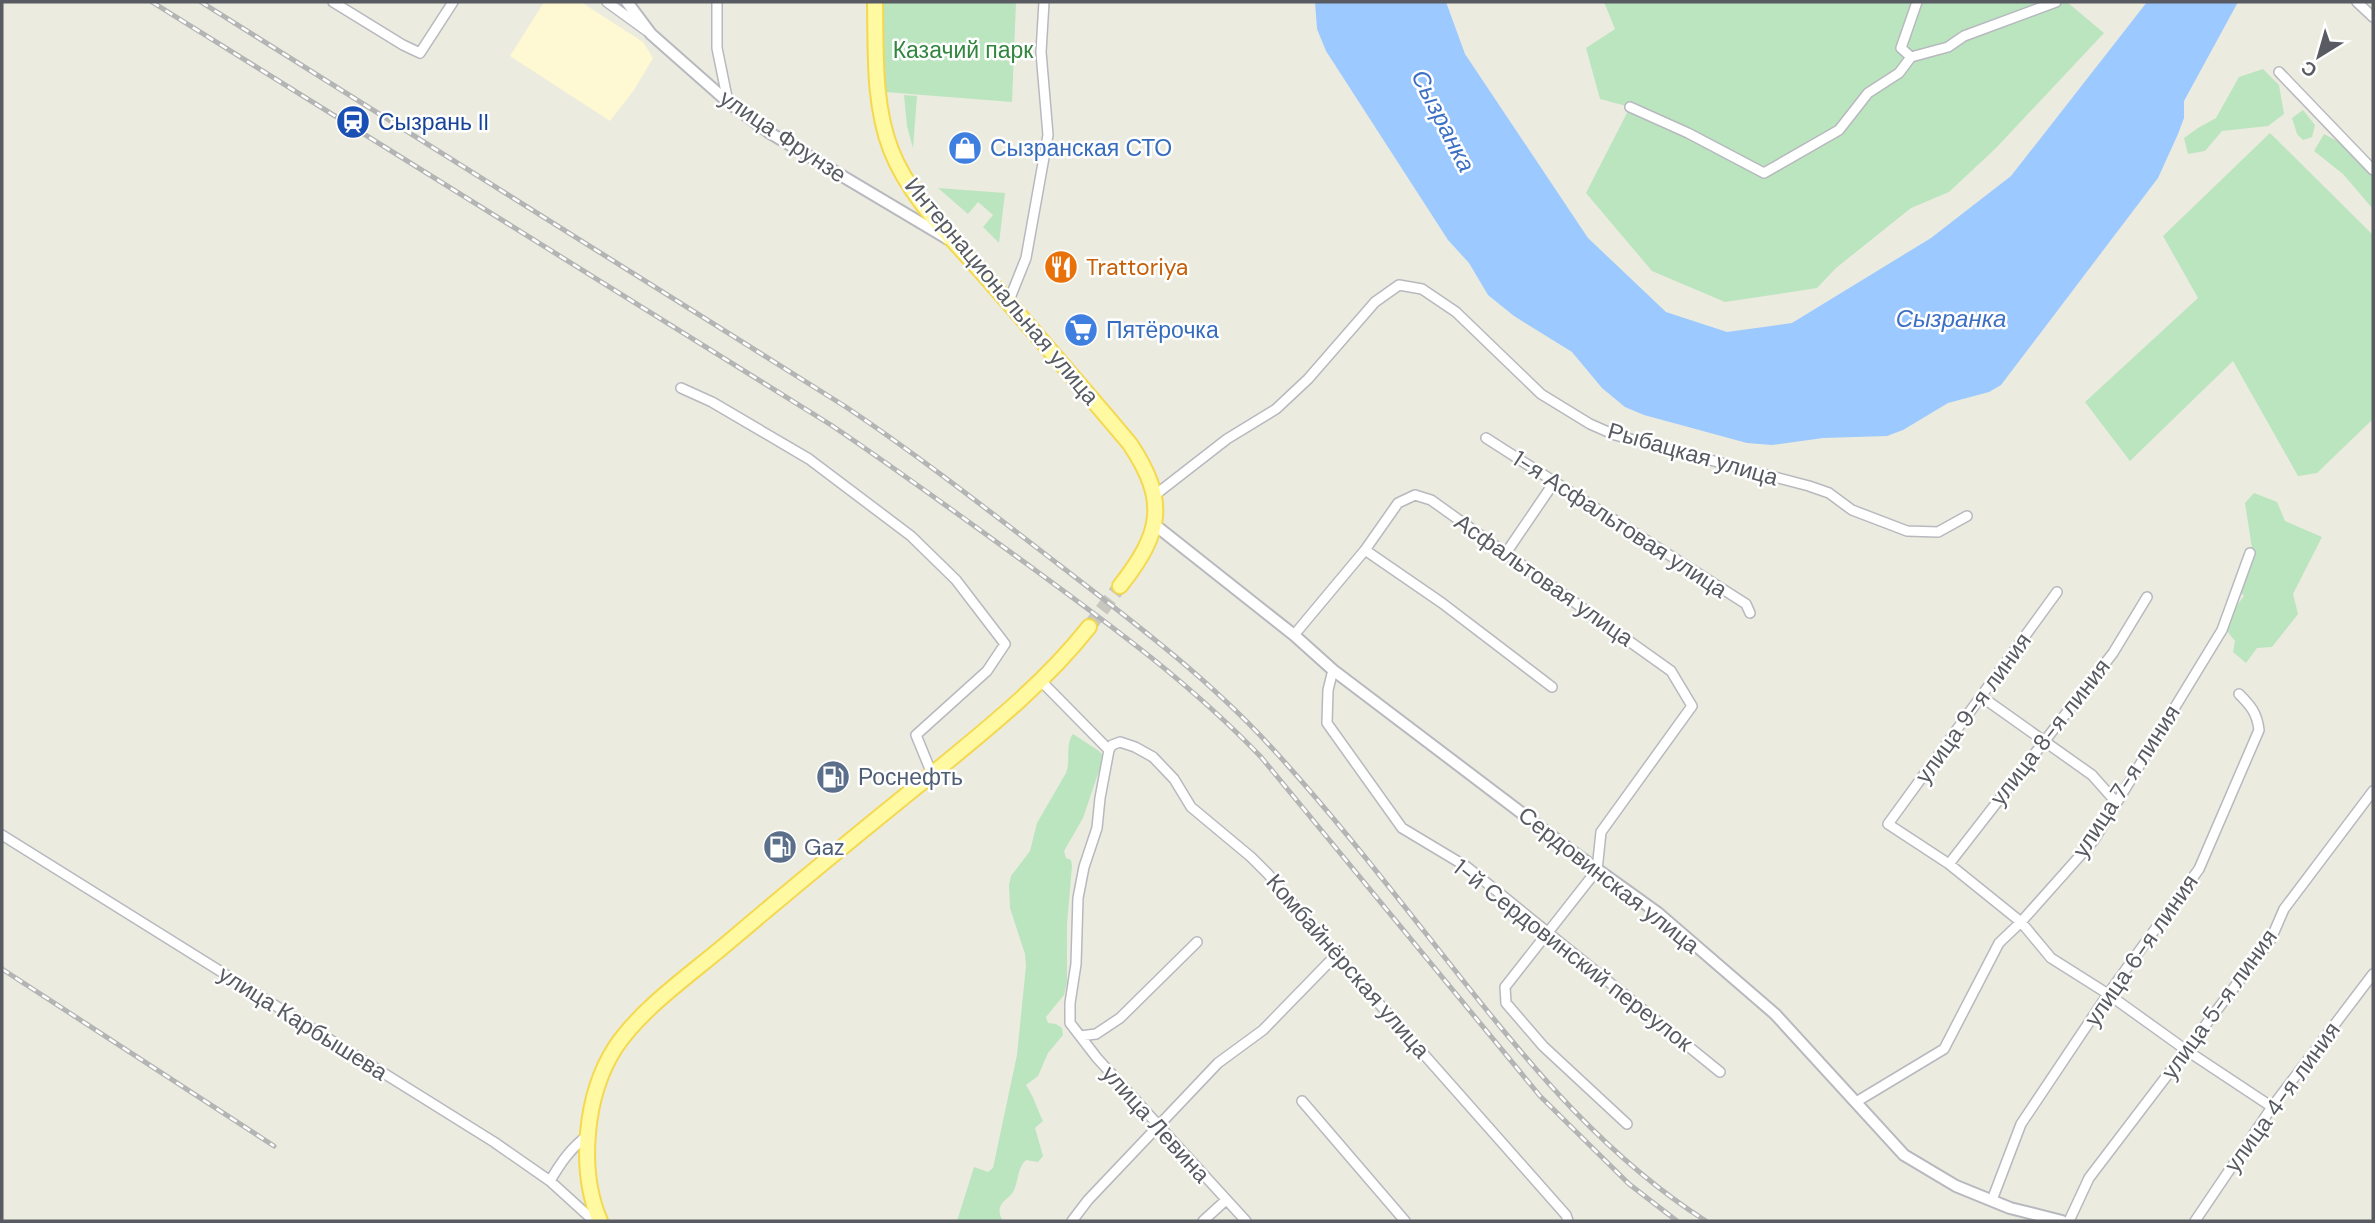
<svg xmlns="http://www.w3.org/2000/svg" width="2375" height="1223" font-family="'DM Sans',sans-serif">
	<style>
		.commercial { fill: #fef9d2 }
		.green { fill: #bae5bf }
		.water { fill: #9cc9ff }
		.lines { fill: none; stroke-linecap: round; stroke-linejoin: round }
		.primary-tunnel { stroke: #c7c7c0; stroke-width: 14; stroke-dasharray: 14 7; stroke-linecap: butt }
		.minor-casing { stroke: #b7b9bf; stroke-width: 12 }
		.tertiary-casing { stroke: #b7b9bf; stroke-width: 14 }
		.primary-casing { stroke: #f4d850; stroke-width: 18 }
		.minor { stroke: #fff; stroke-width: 9 }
		.tertiary { stroke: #fff; stroke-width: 10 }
		.primary { stroke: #fffaa1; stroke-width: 14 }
		.rail-casing { stroke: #b3b4b4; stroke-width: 5 }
		.rail { stroke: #fff; stroke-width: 2.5; stroke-dasharray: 8; stroke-linecap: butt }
		.labels { text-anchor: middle; stroke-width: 5; stroke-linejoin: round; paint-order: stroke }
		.park-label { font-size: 23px; fill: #32863f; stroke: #fff }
		.transit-label { font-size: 23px; fill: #164399; stroke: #fff; text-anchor: start }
		.street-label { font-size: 23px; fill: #585b61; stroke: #fff }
		.shop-label { font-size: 23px; fill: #366cbe; stroke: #fff; text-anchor: start }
		.food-label { font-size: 23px; fill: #c56008; stroke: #fff; text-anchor: start }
		.service-label { font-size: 23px; fill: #4e5e75; stroke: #fff; text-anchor: start }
		.water-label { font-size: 24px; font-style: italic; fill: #3d70c4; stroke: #fff }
	</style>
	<rect width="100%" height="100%" fill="#ecebdf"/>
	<path class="commercial" d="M 544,2 L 581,2 L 643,42 L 653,58 L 634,90 L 610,121 L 510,56 Z"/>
	<path class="green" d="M 880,2 L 1016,2 L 1012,102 L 885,92 Z
		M 1604,2 L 2067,2 L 2104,33 L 1996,148 L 1949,192 L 1911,208 L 1836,268 L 1817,288 L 1725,302 L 1652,271 L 1586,193 L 1630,107 L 1600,99 L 1586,48 L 1615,29 Z
		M 2263,69 L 2279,85 L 2284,114 L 2268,126 L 2222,131 L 2205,151 L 2188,154 L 2184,138 L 2198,128 L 2216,118 L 2239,77 Z
		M 904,95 L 917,96 L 913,148 L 907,126 Z
		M 2303,110 L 2315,125 L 2312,137 L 2303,140 L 2297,134 L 2292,118 Z
		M 2270,133 L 2373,235 L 2373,419 L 2317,473 L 2298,476 L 2233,361 L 2130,461 L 2085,402 L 2198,298 L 2163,236 Z
		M 2324,134 L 2343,144 L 2373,176 L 2373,209 L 2343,174 L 2314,151 Z
		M 938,188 L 1005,193 L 999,243 L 983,227 L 993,215 L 978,202 L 968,214 Z
		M 2254,493 L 2277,502 L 2285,521 L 2322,537 L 2293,594 L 2298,614 L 2272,647 L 2257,648 L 2246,663 L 2233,652 L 2235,641 L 2227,631 L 2231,613 L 2244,596 L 2238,590 L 2252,548 L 2245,503 Z
		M 1073,734 L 1099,751 L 1102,754 L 1102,762 L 1083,818 L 1064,851 L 1066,858 L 1071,860 L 1072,866 L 1067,924 L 1067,982 L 1064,995 L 1046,1017 L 1048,1023 L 1056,1024 L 1062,1028 L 1063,1035 L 1048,1053 L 1038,1076 L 1026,1085 C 1034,1097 1037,1109 1043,1121 L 1035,1128 L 1043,1156 L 1038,1162 L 1026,1160 C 1017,1168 1019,1181 1013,1192 C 1010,1197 1004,1200 1001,1205 C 998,1211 1000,1216 1003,1221 L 957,1221 L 974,1167 L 988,1172 L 993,1168 L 1017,1055 L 1026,966 L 1025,954 L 1010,908 L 1009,885 L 1011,876 L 1030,851 L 1037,823 L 1066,773 C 1071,760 1065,745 1073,734 Z"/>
	<path class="water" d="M 1315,2 L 1446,2 L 1465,54 L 1588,238 L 1666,312 L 1727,332 L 1792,323 L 1931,238 L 2011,176 L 2147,2 L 2238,2 L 2184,101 L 2184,118 L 2178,134 L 2158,178 L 2001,385 L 1989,392 L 1948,403 L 1903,430 L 1887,436 L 1823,438 L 1772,445 L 1747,443 L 1644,415 L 1625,407 L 1602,388 L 1572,352 L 1514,316 L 1488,295 L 1469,263 L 1448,240 L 1326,51 L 1317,29 Z"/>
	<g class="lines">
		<path class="primary-tunnel" d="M 1089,627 L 1120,586"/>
		<g class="minor-casing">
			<path id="minor" d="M 333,2 L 403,45 L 420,53 L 453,2
				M 607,2 L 647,31
				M 717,2 L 717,48 L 728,102
				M 2357,2 L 2373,17
				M 1911,57 L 1901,48 L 1917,2
				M 2279,72 L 2373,170
				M 1630,107 L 1688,133 L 1764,173 L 1839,130 L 1868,93 L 1899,73 L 1911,57 L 1948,47 L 1964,36 L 2056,2
				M 1008,303 L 1026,258 L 1048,135 L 1041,52 L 1044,2
				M 681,388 L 712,402 L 809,459 L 911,536 L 956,580 L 1005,644 L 987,671 L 916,735 L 932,774
				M 1486,438 L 1746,604 L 1750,613
				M 1155,495 L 1227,439 L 1276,409 L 1308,379 L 1375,302 L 1399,285 L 1422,289 L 1456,312 L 1541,394 L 1590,424 L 1615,435 L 1809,486 L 1829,493 L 1852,510 L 1907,531 L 1938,532 L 1967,516
				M 1365,550 L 1442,603 L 1552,687
				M 1506,553 L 1555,481
				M 2057,592 L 1888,824 L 1949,864 L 2021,922 L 2051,958 L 2108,994 L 2186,1050 L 2272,1107
				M 1294,635 L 1365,550 L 1398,503 L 1415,495 L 1431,500 L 1671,671 L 1692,706 L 1601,832 L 1597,870 L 1505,987 L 1506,1003 L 1543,1046 L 1627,1124
				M 1333,670 L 1328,690 L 1327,723 L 1402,828 L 1467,867 L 1720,1072
				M 1041,681 L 1109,750
				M 1982,697 L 2092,775 L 2116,802
				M 1109,750 L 1112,745 L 1120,742 L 1135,747 L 1153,757 L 1174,779 L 1191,807 L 1251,857 L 1268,874 L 1336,955 L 1566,1215 L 1568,1221
				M 1109,750 L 1100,798 L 1097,828 L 1084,867 L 1078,898 L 1076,964 L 1070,1003 L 1070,1023 L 1097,1058 L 1246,1221
				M 2,835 L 494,1142 L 550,1181 C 561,1162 571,1148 588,1135
				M 1949,864 L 2113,653 L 2147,597
				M 1080,1036 L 1096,1034 L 1120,1018 L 1197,942
				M 1302,1101 L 1405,1221
				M 1856,1102 L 1944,1049 L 1999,943 L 2021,922 L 2094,840 L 2222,630 L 2250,553
				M 550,1181 L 594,1221
				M 1992,1200 L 2021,1124 L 2108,994 L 2199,869 L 2259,730 C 2257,713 2251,706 2239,694
				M 1072,1221 L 1088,1200 L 1218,1063 L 1263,1030 L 1336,955
				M 1203,1221 L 1226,1200
				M 2069,1221 L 2089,1178 L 2271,939 L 2284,909 L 2373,791
				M 2195,1221 L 2272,1107 L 2373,974"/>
		</g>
		<g class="tertiary-casing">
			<path id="tertiary" d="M 627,2 L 651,34 L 728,102 L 770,133 L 948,239
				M 1155,525 L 1294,635 L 1333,670 L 1573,852 L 1658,913 L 1775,1014 L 1904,1155 L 1956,1186 L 2010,1208 L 2062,1221"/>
		</g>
		<g class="primary-casing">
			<path id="primary" d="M 875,2 C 876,50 873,104 891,150 C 910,199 953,239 987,278 C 1035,333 1083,388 1130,444 C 1168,501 1162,533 1120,586
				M 600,1221 C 578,1170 585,1095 615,1048 C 642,1007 694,972 731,940 C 797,884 864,829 931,775 C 987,729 1044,684 1089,627"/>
		</g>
		<use href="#minor" class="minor"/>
		<use href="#tertiary" class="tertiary"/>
		<use href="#primary" class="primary"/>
		<g class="rail-casing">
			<path id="rail" d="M 152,2 L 831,425 C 899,471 965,519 1031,567 C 1113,627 1190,683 1261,757 L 1540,1096 L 1629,1184 L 1677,1221
				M 201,2 L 846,407 C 919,456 988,510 1058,564 C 1132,621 1207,677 1271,747 C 1338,820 1399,900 1461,978 C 1532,1068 1608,1159 1706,1221
				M 2,969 L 274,1146"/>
		</g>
		<use href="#rail" class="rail"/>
	</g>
	<defs>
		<g id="station-disc" transform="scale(1.75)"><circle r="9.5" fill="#1a4fb4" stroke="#fff"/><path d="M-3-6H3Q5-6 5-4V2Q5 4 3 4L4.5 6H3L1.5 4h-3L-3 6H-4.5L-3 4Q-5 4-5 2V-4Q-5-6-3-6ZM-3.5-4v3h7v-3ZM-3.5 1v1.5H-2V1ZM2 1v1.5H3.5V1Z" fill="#fff"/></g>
		<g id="shop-disc" transform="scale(1.75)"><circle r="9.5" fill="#3f7fe0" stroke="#fff"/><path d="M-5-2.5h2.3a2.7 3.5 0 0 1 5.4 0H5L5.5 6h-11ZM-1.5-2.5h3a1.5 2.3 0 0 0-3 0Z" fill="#fff"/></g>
		<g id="restaurant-disc" transform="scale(1.75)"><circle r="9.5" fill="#e8710a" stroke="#fff"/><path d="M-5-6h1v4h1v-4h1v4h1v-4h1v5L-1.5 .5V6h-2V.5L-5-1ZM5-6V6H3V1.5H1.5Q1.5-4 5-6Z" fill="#fff"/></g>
		<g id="supermarket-disc" transform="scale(1.75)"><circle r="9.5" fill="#3f7fe0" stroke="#fff"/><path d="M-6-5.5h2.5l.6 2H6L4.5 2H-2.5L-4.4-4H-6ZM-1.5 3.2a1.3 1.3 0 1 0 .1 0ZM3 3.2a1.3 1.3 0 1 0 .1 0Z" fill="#fff"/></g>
		<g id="fuel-disc" transform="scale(1.75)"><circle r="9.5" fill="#5c6f8a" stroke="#fff"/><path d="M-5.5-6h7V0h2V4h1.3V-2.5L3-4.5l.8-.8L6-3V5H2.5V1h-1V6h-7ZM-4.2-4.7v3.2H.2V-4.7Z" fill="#fff"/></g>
	</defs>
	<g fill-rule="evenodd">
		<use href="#station-disc" x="353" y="122"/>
		<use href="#shop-disc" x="965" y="148"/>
		<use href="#restaurant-disc" x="1061" y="267"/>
		<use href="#supermarket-disc" x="1081" y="330"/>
		<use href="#fuel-disc" x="833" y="777"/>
		<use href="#fuel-disc" x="780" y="847"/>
	</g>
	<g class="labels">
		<g class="park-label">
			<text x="963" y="58">Казачий парк</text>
		</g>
		<g class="transit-label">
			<text x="378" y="130">Сызрань II</text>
		</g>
		<g class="street-label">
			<text transform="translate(783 136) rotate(34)" y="8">улица Фрунзе</text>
			<text transform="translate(1002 291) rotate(50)" y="8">Интернациональная улица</text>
			<text transform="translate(1693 454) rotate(16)" y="8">Рыбацкая улица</text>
			<text transform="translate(1620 524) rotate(33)" y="8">1-я Асфальтовая улица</text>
			<text transform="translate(1544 580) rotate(35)" y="8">Асфальтовая улица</text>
			<text transform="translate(1973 708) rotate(-54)" y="8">улица 9-я линия</text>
			<text transform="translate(2050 732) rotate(-52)" y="8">улица 8-я линия</text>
			<text transform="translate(2126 781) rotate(-57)" y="8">улица 7-я линия</text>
			<text transform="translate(1609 880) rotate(38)" y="8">Сердовинская улица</text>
			<text transform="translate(2141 950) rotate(-55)" y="8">улица 6-я линия</text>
			<text transform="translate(1573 955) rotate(38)" y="8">1-й Сердовинский переулок</text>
			<text transform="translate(1348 966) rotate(49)" y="8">Комбайнёрская улица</text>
			<text transform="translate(2219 1004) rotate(-54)" y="8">улица 5-я линия</text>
			<text transform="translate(303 1023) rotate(32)" y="8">улица Карбышева</text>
			<text transform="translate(2282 1097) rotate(-54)" y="8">улица 4-я линия</text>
			<text transform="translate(1156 1124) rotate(48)" y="8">улица Левина</text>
		</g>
		<g class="shop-label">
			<text x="990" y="156">Сызранская СТО</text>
			<text x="1106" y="338">Пятёрочка</text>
		</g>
		<g class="food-label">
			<text x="1086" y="275">Trattoriya</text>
		</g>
		<g class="service-label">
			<text x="858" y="785">Роснефть</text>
			<text x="804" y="855">Gaz</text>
		</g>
		<g class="water-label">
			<text transform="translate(1443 121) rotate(63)" y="8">Сызранка</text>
			<text x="1951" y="327">Сызранка</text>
		</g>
	</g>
	<rect width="2375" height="1223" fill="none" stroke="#585b61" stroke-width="7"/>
	<g transform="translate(2319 56) rotate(217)" stroke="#ffffff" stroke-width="5" paint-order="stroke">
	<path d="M0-5L12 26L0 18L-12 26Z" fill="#585b61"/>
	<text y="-10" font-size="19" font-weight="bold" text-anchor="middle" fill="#585b61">С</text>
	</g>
</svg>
